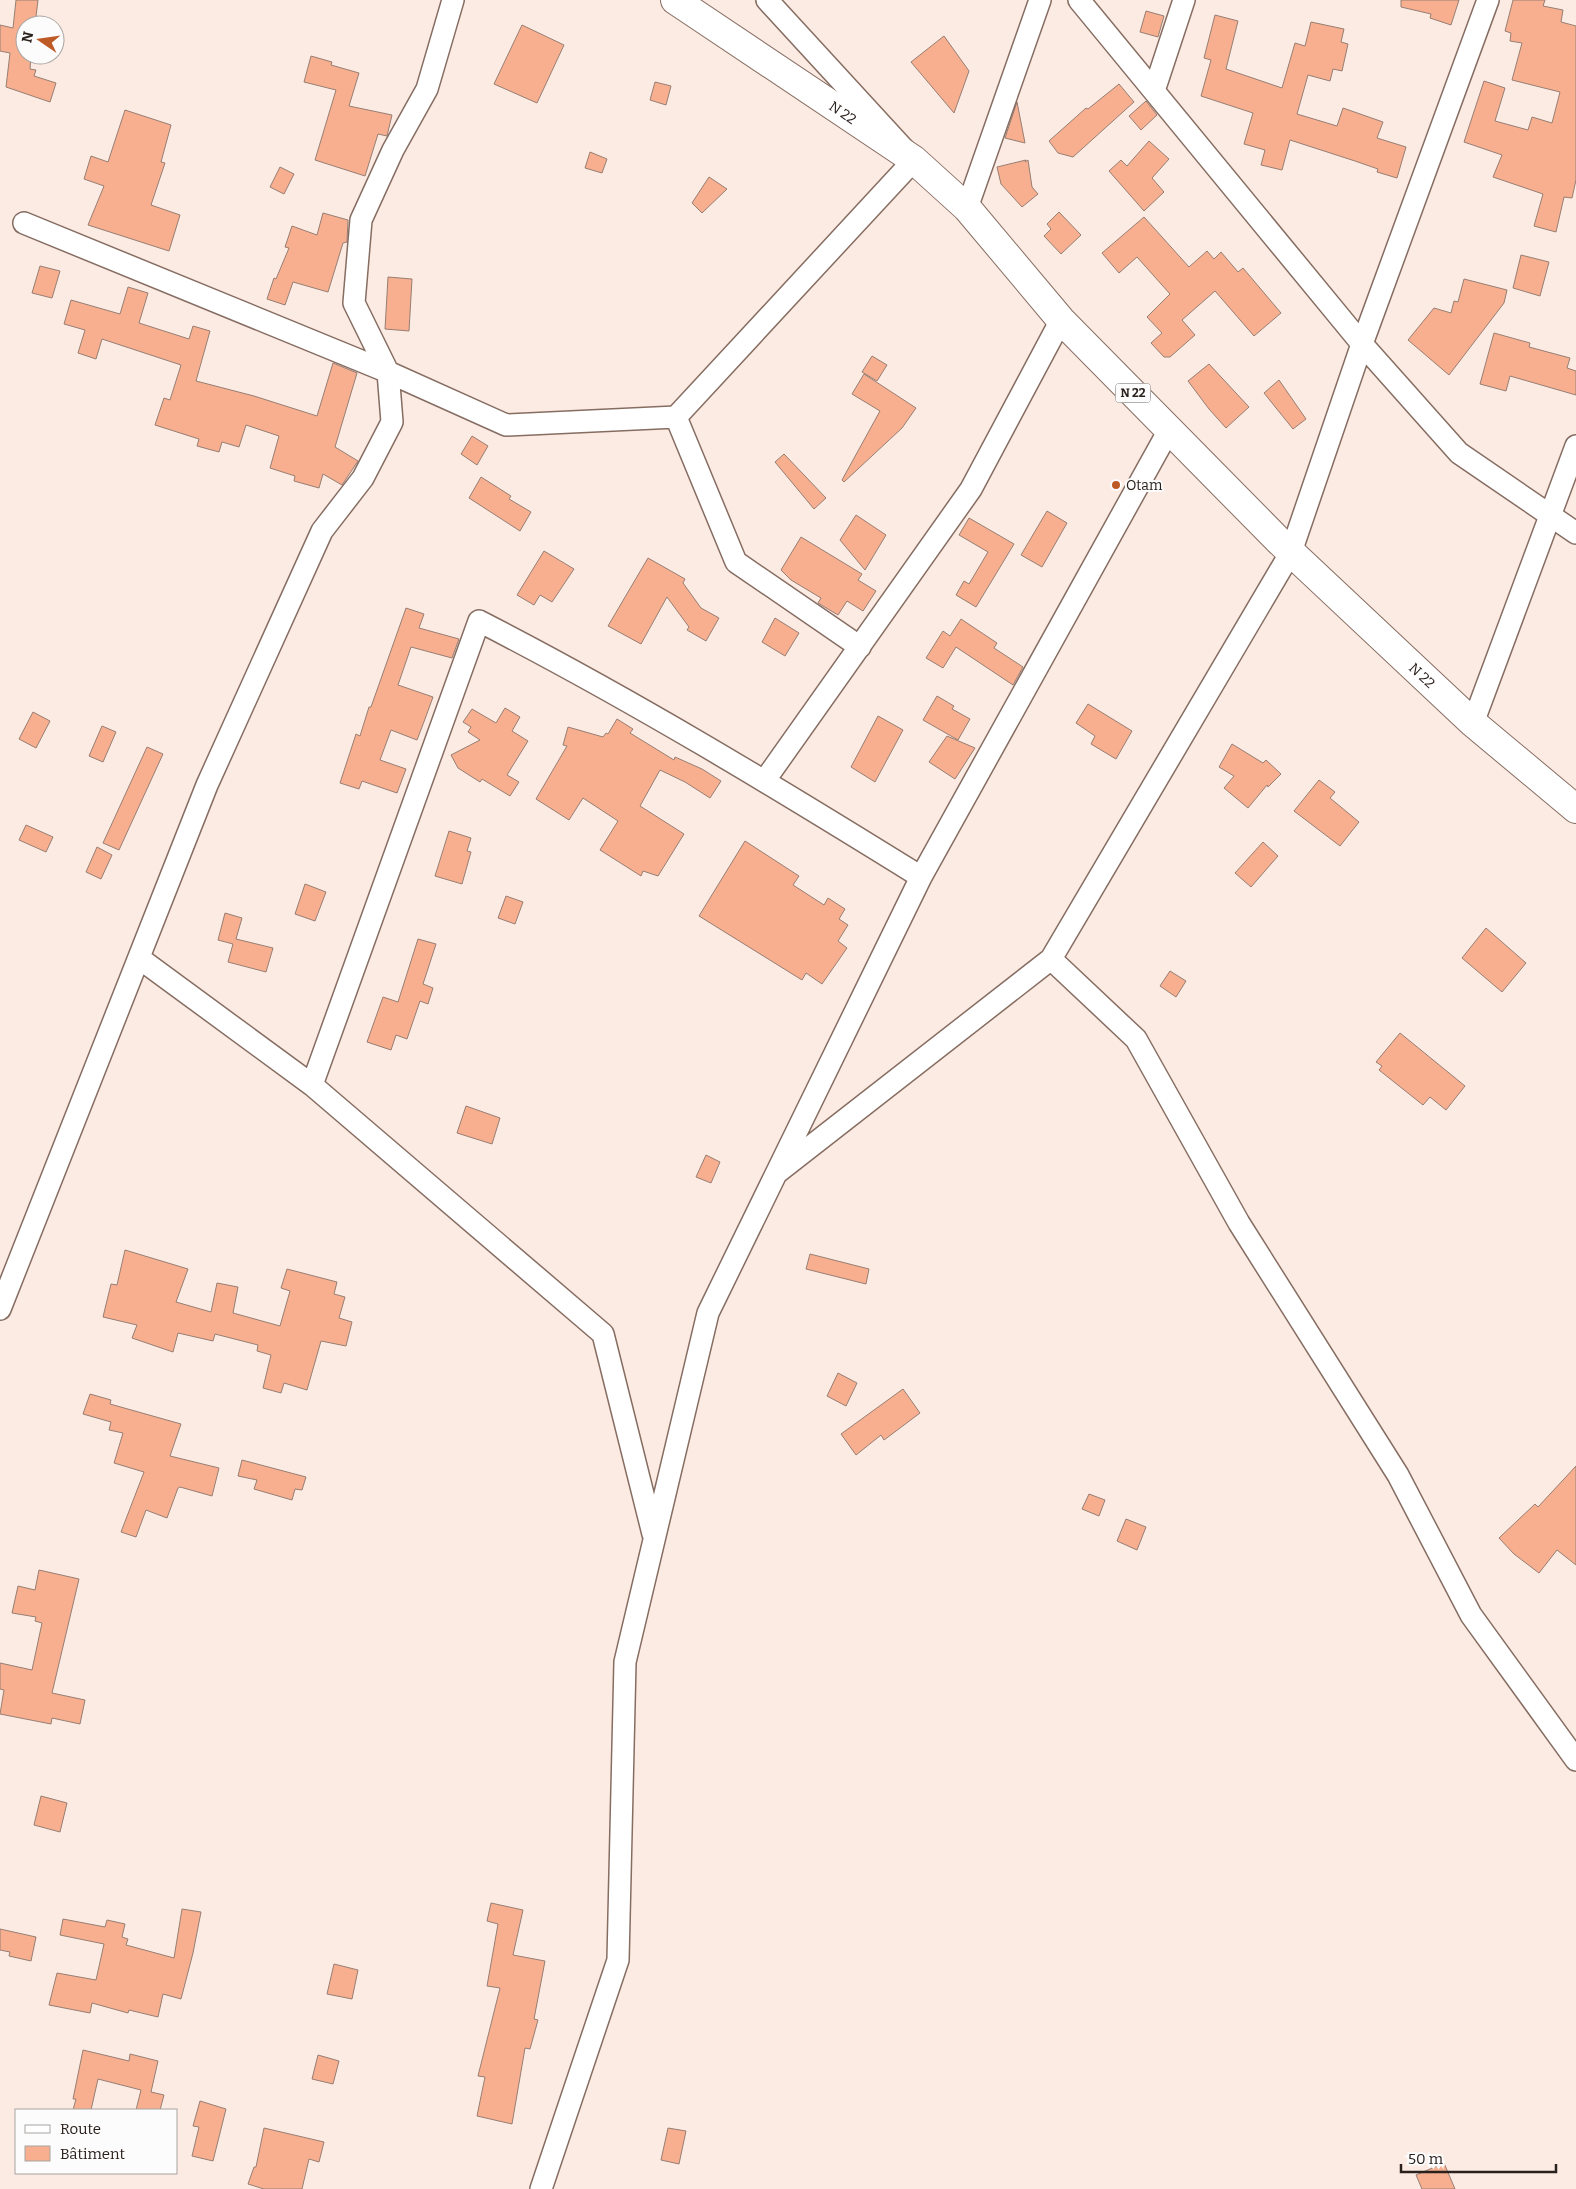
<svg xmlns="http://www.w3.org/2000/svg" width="1576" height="2189" font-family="Bitter,serif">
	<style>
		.building { fill: #f7af8f; stroke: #977e73 }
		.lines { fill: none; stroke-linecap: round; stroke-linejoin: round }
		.minor-casing { stroke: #866d62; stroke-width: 24 }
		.primary-casing { stroke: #866d62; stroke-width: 30 }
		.minor { stroke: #fff; stroke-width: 21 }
		.primary { stroke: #fff; stroke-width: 28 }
		.poi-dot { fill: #be5a25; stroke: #fcfcfc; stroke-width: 2 }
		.labels { text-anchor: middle; stroke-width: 4; stroke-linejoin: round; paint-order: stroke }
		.shield { fill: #fcfcfc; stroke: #69625f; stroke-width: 1 }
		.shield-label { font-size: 12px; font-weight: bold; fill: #2a201c }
		.street-label { font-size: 14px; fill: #2a201c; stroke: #fcfcfc }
		.poi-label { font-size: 14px; fill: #2a201c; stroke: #fcfcfc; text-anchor: start }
	</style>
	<rect width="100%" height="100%" fill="#fcebe3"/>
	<path class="building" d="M 16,0 L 38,0 L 35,25 L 25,25 L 25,55 L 31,55 L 30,69 L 36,70 L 34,76 L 56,83 L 50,102 L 6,87 L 10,53 L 0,51 L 0,25 L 13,28 Z
		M 1401,0 L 1459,0 L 1451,25 L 1430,18 L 1431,14 L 1401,7 Z
		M 1513,0 L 1545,0 L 1543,6 L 1563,10 L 1561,22 L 1576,26 L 1576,180 L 1572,198 L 1564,197 L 1556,232 L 1534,226 L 1543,194 L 1493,177 L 1502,155 L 1464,142 L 1484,81 L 1505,88 L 1495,121 L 1528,130 L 1532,117 L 1552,123 L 1560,92 L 1512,80 L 1522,43 L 1510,41 L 1511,33 L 1505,31 Z
		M 1146,11 L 1164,16 L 1158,37 L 1140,32 Z
		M 1215,15 L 1238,21 L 1226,69 L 1282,88 L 1295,43 L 1305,46 L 1311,22 L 1344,29 L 1341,42 L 1348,44 L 1342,71 L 1333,69 L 1330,81 L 1308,75 L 1297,114 L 1337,126 L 1343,108 L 1383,122 L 1377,138 L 1406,147 L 1397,178 L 1377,172 L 1378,169 L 1355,161 L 1290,140 L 1282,170 L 1261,165 L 1265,150 L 1244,144 L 1253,113 L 1201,96 L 1211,60 L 1204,58 Z
		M 522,25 L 564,45 L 537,103 L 494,84 Z
		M 944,36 L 969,71 L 954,113 L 911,62 Z
		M 311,56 L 332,62 L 331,65 L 359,73 L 349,106 L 392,115 L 387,136 L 378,134 L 365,176 L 315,160 L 336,90 L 304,82 Z
		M 655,82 L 671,86 L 666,105 L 650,100 Z
		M 1119,84 L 1134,102 L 1073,157 L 1058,153 L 1049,141 L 1086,108 L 1088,109 Z
		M 1146,101 L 1157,115 L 1141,130 L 1129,116 Z
		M 1017,102 L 1025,143 L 1005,138 Z
		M 125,110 L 171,125 L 161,162 L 165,163 L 151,205 L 180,215 L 169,251 L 88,225 L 104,186 L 84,179 L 91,156 L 108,162 Z
		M 1149,141 L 1169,159 L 1152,178 L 1164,192 L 1144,211 L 1109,171 L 1121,160 L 1127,166 Z
		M 590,152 L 607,159 L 602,173 L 585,168 Z
		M 1026,160 L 1025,162 L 1028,160 L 1032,187 L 1038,194 L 1022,207 L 1001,184 L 997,167 Z
		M 280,167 L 294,174 L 284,194 L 270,187 Z
		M 709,177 L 727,189 L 702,213 L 692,203 Z
		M 1059,212 L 1081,235 L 1061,254 L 1044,236 L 1051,229 L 1047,224 Z
		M 323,213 L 348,220 L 347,242 L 343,243 L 328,292 L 293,282 L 285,305 L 267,299 L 274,278 L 276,279 L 289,248 L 285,247 L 292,226 L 317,235 Z
		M 1144,217 L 1189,267 L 1207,251 L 1214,259 L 1221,252 L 1238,272 L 1243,268 L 1281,313 L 1254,336 L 1215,291 L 1182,320 L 1195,335 L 1170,357 L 1164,357 L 1151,343 L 1162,333 L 1147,317 L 1170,294 L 1137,257 L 1119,273 L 1102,253 Z
		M 1521,255 L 1549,262 L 1540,296 L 1513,288 Z
		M 40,266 L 60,271 L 52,298 L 32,293 Z
		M 388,277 L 412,279 L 409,331 L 385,329 Z
		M 1464,279 L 1507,290 L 1504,303 L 1449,375 L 1408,340 L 1434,308 L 1451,313 L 1454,301 L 1458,302 Z
		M 128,287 L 148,293 L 139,323 L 189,339 L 193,326 L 210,331 L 196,381 L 254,396 L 317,416 L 333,363 L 357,373 L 335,447 L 358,461 L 342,485 L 323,474 L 319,488 L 294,481 L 295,476 L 270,468 L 279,436 L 246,425 L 239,447 L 222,442 L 219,452 L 197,446 L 199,439 L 155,425 L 164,398 L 170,400 L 181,365 L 102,339 L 96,359 L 78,353 L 85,330 L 64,324 L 71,300 L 120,314 Z
		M 1494,333 L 1530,343 L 1529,347 L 1570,358 L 1567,368 L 1576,371 L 1576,395 L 1510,376 L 1506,391 L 1480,384 Z
		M 872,356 L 887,365 L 877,381 L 862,372 Z
		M 1209,364 L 1249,407 L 1226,428 L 1209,409 L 1188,381 Z
		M 864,374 L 916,408 L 902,428 L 844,482 L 842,480 L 880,411 L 852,394 Z
		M 1279,380 L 1306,419 L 1293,429 L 1264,393 Z
		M 472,436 L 488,446 L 477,465 L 461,454 Z
		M 784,454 L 826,498 L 814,509 L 775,462 Z
		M 481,477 L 511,496 L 509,499 L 531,512 L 520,531 L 469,498 Z
		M 1047,511 L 1067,523 L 1042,567 L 1021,555 Z
		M 856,515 L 886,535 L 865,570 L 840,540 Z
		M 969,518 L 1014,544 L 976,607 L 956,595 L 964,581 L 969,584 L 988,552 L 959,535 Z
		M 801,537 L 862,574 L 858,580 L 876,591 L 863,611 L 847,601 L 838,615 L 818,603 L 821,598 L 791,580 L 781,570 Z
		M 544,551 L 574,569 L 552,602 L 540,595 L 534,605 L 517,595 Z
		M 648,558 L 685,579 L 683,583 L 701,608 L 719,618 L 706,641 L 687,630 L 689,627 L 667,597 L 641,644 L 608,626 Z
		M 406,608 L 424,614 L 419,628 L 459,639 L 452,658 L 411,647 L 398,685 L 433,697 L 425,719 L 417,740 L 391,730 L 380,760 L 406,769 L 397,793 L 362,781 L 359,789 L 340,783 L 356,734 L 360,736 L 369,707 L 371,707 Z
		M 775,618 L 799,633 L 785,656 L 762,642 Z
		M 961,619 L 997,643 L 994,648 L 1023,667 L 1013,685 L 956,647 L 943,668 L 926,658 L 943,631 L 950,636 Z
		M 937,696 L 954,706 L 952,709 L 970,719 L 958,740 L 923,720 Z
		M 1088,704 L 1132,731 L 1116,759 L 1091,744 L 1095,736 L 1076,723 Z
		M 505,708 L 520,717 L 512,731 L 528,741 L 507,775 L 519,782 L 510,796 L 482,779 L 480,782 L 458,768 L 451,755 L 480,740 L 468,732 L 471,727 L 463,722 L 472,709 L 496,723 Z
		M 33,712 L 50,721 L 36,748 L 19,739 Z
		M 878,716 L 903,730 L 875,782 L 851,767 Z
		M 617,719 L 633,729 L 630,733 L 674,760 L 675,757 L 702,769 L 721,781 L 710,798 L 685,782 L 660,770 L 640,806 L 684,834 L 658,876 L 643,871 L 641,876 L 600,850 L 618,821 L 583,798 L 569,820 L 536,799 L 567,746 L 563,745 L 568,727 L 603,737 L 606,733 L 608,734 Z
		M 102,726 L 116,732 L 103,762 L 89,756 Z
		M 947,736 L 975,748 L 955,779 L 929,762 Z
		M 1232,744 L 1263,763 L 1266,760 L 1281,774 L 1268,787 L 1267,785 L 1248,808 L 1224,788 L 1234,776 L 1219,767 Z
		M 147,747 L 163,754 L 119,850 L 103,843 Z
		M 1319,780 L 1335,792 L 1330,798 L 1359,822 L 1340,846 L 1294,811 Z
		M 26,825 L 53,837 L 46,852 L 19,840 Z
		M 449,831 L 471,838 L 467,851 L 471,852 L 462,884 L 435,876 Z
		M 745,841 L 799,876 L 793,885 L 824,905 L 828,898 L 845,909 L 839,919 L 848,925 L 838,941 L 847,948 L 822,984 L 806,973 L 802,980 L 699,916 Z
		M 1263,842 L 1278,856 L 1251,887 L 1235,873 Z
		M 97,847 L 112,855 L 101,879 L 86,872 Z
		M 305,884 L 326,892 L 315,921 L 295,914 Z
		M 506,896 L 523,902 L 515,924 L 498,918 Z
		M 225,913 L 242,918 L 236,939 L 273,948 L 266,972 L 228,962 L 233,944 L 218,940 Z
		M 1486,928 L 1526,963 L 1502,992 L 1462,958 Z
		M 418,939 L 436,944 L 423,984 L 433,988 L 428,1004 L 420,1001 L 407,1039 L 396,1035 L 391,1050 L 367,1042 L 383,997 L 398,1002 Z
		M 1170,971 L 1186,981 L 1176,997 L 1160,986 Z
		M 1400,1033 L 1465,1086 L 1446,1110 L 1430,1097 L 1423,1105 L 1379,1070 L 1382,1066 L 1376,1062 Z
		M 466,1106 L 500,1118 L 492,1144 L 457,1133 Z
		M 706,1155 L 720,1162 L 711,1183 L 696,1177 Z
		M 125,1250 L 188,1269 L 176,1302 L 211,1312 L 217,1283 L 238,1287 L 233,1313 L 280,1326 L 290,1291 L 281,1288 L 287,1269 L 337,1282 L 334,1294 L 345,1297 L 339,1318 L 352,1322 L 346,1346 L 321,1341 L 307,1390 L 284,1383 L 281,1393 L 263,1388 L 271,1355 L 257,1351 L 258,1345 L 215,1334 L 213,1341 L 178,1333 L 173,1352 L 132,1338 L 137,1325 L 103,1317 L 111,1284 L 117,1285 Z
		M 810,1254 L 869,1269 L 866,1284 L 806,1269 Z
		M 838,1373 L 857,1383 L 846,1406 L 827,1396 Z
		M 903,1389 L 920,1413 L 884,1440 L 881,1435 L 856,1455 L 841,1434 Z
		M 90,1394 L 111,1400 L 110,1404 L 181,1424 L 170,1456 L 219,1468 L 212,1496 L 180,1487 L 178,1488 L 167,1518 L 146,1510 L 136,1537 L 121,1532 L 144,1472 L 114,1463 L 123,1433 L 109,1430 L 111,1422 L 83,1414 Z
		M 242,1460 L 306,1477 L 302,1490 L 295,1489 L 292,1500 L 254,1489 L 257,1480 L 238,1476 Z
		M 1576,1466 L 1576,1565 L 1557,1550 L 1539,1573 L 1514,1554 L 1499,1538 L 1535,1504 L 1538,1507 Z
		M 1089,1494 L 1105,1500 L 1099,1516 L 1082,1509 Z
		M 1126,1519 L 1146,1527 L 1137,1550 L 1117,1541 Z
		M 39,1570 L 79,1579 L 52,1693 L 85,1700 L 80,1724 L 52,1718 L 51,1724 L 0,1714 L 4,1690 L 0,1689 L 0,1663 L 32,1670 L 42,1623 L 35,1621 L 36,1617 L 12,1613 L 18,1586 L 35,1590 Z
		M 41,1796 L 67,1803 L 60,1832 L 34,1825 Z
		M 491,1903 L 523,1910 L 513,1955 L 545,1961 L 534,2019 L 538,2020 L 530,2049 L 525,2048 L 512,2124 L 477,2116 L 485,2077 L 478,2076 L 500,1988 L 487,1986 L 498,1924 L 487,1921 Z
		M 182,1909 L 201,1912 L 193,1953 L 181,1999 L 163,1994 L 158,2017 L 129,2010 L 128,2013 L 92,2003 L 90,2013 L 49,2005 L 57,1973 L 96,1980 L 104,1944 L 60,1935 L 63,1919 L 105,1927 L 107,1920 L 125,1924 L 122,1937 L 128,1939 L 126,1945 L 174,1958 Z
		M 0,1929 L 36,1937 L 31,1961 L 9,1956 L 10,1952 L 0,1950 Z
		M 334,1964 L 358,1970 L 352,1999 L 327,1994 Z
		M 83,2050 L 129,2061 L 130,2054 L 158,2061 L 151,2092 L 164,2095 L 160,2110 L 136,2110 L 141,2090 L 98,2079 L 91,2110 L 73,2110 L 76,2099 L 73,2099 Z
		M 318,2055 L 339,2061 L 333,2084 L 312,2079 Z
		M 200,2101 L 226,2109 L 213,2161 L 192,2156 L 199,2127 L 193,2126 Z
		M 264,2128 L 324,2142 L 319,2162 L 309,2159 L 302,2189 L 264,2189 L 248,2184 L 254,2167 L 256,2167 Z
		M 668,2128 L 686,2131 L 679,2164 L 661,2160 Z
		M 1444,2163 L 1455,2189 L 1422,2189 L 1416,2175 Z"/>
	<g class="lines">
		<g class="minor-casing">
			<path id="minor" d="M 767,0 L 914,160 L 676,417 L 736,562 L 860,647
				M 1079,0 L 1362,344 L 1459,453 L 1576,533
				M 1154,91 L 1184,0
				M 967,208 L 1040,0
				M 24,223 L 388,372 L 506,425 L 676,417
				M 1473,723 L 1576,446
				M 765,780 L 971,489 L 1061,320
				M 139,958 L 312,1085 L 603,1334 L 653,1534
				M 1051,959 L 1136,1039 L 1239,1223 L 1398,1475 L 1471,1615 L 1576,1760
				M 312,1085 L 479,621 C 631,699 776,787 921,877
				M 778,1172 L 1051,959 L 1291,552 L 1362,344 L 1488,0
				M 0,1309 L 207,785 L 322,531 L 363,478 L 392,422 L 388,372 L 354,303 L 361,220 L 393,150 L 427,89 L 453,0
				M 541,2189 L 618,1960 L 625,1662 L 708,1313 L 921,877 L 1169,430"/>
		</g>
		<g class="primary-casing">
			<g id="primary">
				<path id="s1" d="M 675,0 L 914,160 L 967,208 L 1061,320 L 1278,540 L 1473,723 L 1576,809"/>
			</g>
		</g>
		<use href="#minor" class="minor"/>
		<use href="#primary" class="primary"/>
	</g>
	<circle class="poi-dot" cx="1116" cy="485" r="5"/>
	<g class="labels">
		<rect class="shield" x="1115.5" y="383.5" width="35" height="19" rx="4"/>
		<g class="shield-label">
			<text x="1133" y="397">N 22</text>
		</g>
		<g class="street-label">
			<text dy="5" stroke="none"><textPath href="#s1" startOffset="202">N 22</textPath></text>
			<text dy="5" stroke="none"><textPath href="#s1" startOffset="1012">N 22</textPath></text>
		</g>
		<g class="poi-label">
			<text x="1126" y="490">Otam</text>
		</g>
	</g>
	<rect x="15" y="2109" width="162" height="65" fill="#fcfcfc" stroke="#a8a4a2"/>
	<rect x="25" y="2125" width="25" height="8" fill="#ffffff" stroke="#a8a4a2"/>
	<text x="60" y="2134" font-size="15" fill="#2a201c">Route</text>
	<rect x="25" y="2146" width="25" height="15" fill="#f7af8f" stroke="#a8a4a2"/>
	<text x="60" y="2159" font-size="15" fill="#2a201c">Bâtiment</text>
	<g transform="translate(40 40) rotate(283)"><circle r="24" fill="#fcfcfc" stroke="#a8a4a2"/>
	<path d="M0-4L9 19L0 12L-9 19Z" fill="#be5a25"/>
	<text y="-8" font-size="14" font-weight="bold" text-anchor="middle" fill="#2a201c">N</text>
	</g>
	<path d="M1401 2164v8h155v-8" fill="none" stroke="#2a201c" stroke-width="2.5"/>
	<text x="1408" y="2164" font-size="15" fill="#2a201c" stroke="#fcfcfc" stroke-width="4" paint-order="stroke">50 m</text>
</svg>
